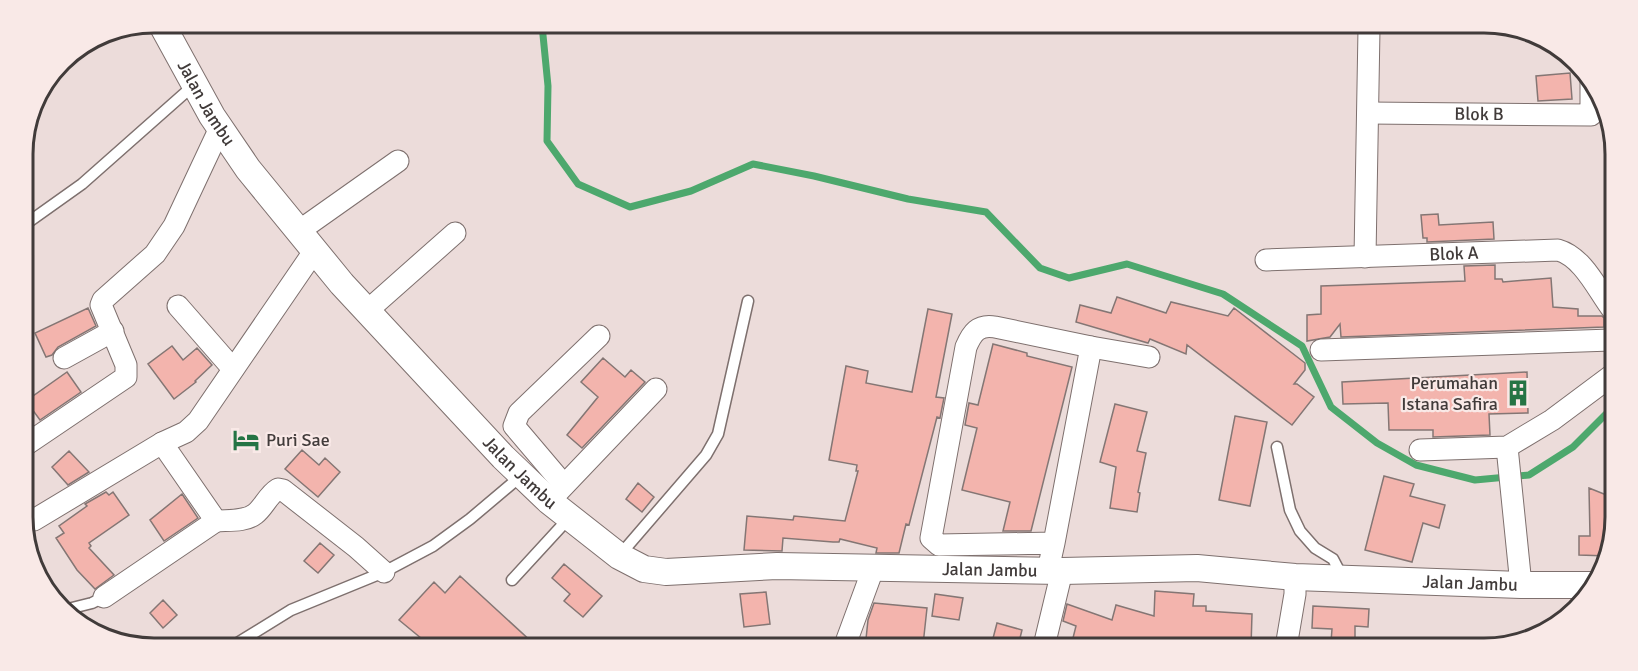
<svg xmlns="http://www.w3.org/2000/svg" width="1638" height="671" font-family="Signika,sans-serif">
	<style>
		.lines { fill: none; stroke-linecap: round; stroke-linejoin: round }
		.stream { stroke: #4da86d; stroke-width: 7 }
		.building { fill: #f3b4ad; stroke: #847674; stroke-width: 1.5 }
		.service-casing { stroke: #7e706e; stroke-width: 13 }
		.minor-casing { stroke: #7e706e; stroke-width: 23 }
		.tertiary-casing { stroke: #7e706e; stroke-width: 28 }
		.service { stroke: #fff; stroke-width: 10 }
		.minor { stroke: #fff; stroke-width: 21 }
		.tertiary { stroke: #fff; stroke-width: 26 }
		.labels { text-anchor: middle; stroke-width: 4.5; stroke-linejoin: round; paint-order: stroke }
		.street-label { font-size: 18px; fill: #413b3a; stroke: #f9e9e7 }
		.poi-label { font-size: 18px; fill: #413b3a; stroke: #f9e9e7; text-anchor: end }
		.rim { fill: none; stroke: #413b3a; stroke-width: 3 }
	</style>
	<rect width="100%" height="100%" fill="#ecdcda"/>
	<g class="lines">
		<path class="stream" d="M 542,25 L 548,86 L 547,141 L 578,184 L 630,207 L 691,191 L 753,164 L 814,176 L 908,199 L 986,212 L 1040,268 L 1069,278 L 1127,264 L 1223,294 L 1302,346 L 1331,407 L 1377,443 L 1416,465 L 1475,480 L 1529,475 L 1573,447 L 1611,409"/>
	</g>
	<path class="building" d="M 1570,73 L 1572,99 L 1538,101 L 1536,76 Z
		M 1438,214 L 1439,225 L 1493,222 L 1494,239 L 1427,242 L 1427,238 L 1423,238 L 1421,215 Z
		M 1495,265 L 1495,279 L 1502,279 L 1503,282 L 1551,278 L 1553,307 L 1578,309 L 1578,316 L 1602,316 L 1604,318 L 1604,327 L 1341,337 L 1340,324 L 1330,337 L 1307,341 L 1307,315 L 1321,314 L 1321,286 L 1465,281 L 1464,266 Z
		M 1117,297 L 1166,313 L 1171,302 L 1228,316 L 1234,308 L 1305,363 L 1305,370 L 1294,384 L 1297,384 L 1314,397 L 1292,425 L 1187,345 L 1186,354 L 1150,339 L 1148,343 L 1076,322 L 1080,305 L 1111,313 Z
		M 88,308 L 96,326 L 58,347 L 52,355 L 46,357 L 35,333 Z
		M 928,309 L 952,314 L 936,397 L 944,398 L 940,418 L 937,417 L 909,525 L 906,524 L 899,553 L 876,553 L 877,548 L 840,539 L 839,542 L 833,542 L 783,538 L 782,551 L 744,550 L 747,516 L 793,520 L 794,516 L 845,521 L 858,471 L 856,471 L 857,465 L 829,460 L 846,366 L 868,371 L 866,383 L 912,392 Z
		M 993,344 L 1027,353 L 1027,356 L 1072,367 L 1031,531 L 1003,531 L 1010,502 L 962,490 L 977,428 L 965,425 L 969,403 L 978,405 Z
		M 172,346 L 183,360 L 197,348 L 212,365 L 195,381 L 196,382 L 174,399 L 148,364 Z
		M 603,358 L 625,377 L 631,370 L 645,382 L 582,448 L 567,435 L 598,397 L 581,382 Z
		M 67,372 L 81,392 L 40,420 L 26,401 Z
		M 1527,372 L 1528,413 L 1489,414 L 1490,435 L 1433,437 L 1433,430 L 1389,430 L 1388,403 L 1343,404 L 1342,382 Z
		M 1115,404 L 1147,412 L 1137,451 L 1146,453 L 1138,492 L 1140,493 L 1137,512 L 1110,508 L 1116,467 L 1100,462 Z
		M 1235,416 L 1267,422 L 1250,506 L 1219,500 Z
		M 302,450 L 319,465 L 325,458 L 340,472 L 318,497 L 285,469 Z
		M 69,451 L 89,472 L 68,485 L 52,467 Z
		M 1384,476 L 1414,484 L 1410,496 L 1445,505 L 1439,528 L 1423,523 L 1412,562 L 1365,550 Z
		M 638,483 L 654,497 L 642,512 L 626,499 Z
		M 1589,488 L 1609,496 L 1608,556 L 1579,555 L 1579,536 L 1590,536 Z
		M 106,492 L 109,495 L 113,492 L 129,515 L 89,543 L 91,546 L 89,548 L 114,575 L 95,589 L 77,570 L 56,538 L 64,533 L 59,526 L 87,506 L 85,504 Z
		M 182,494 L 198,518 L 164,541 L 150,520 Z
		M 320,543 L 334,555 L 318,573 L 304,561 Z
		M 564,564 L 602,596 L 583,617 L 564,601 L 570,594 L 552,578 Z
		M 460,576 L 534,644 L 427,643 L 399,620 L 434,582 L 445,593 Z
		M 1155,591 L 1194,594 L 1193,606 L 1206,606 L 1206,611 L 1252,614 L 1251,647 L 1071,646 L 1076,626 L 1063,621 L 1067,604 L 1112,620 L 1116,605 L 1154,616 Z
		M 766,592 L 770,624 L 744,627 L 740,594 Z
		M 935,594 L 963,598 L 959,620 L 932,616 Z
		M 163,600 L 177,615 L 163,628 L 150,613 Z
		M 874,603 L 927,608 L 923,645 L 866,639 L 868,620 Z
		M 1313,606 L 1369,609 L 1368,627 L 1355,626 L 1355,643 L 1331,642 L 1332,629 L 1312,628 Z
		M 997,623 L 1022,630 L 1018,646 L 991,646 Z"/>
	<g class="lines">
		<g class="service-casing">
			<path id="service" d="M 23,226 L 82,184 L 195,84
				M 1277,447 L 1290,510 L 1300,531 L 1315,548 L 1333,559 L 1343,578
				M 619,556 L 706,455 L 718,434 L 748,301
				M 512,580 L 569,518
				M 64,610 L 92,603 L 104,597
				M 239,642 L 291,610 L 384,572 L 433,546 L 470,519 L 521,476"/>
		</g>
		<g class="minor-casing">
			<g id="minor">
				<path id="s1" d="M 1368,113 L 1591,115 L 1591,81"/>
				<path d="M 299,231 L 398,161"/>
				<path d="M 1365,257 L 1369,29"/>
				<path id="s2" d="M 1266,260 L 1558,250 C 1583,257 1597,289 1612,309"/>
				<path d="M 178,306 L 233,369"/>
				<path d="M 367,311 L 455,233"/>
				<path d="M 1091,347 L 1149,357"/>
				<path d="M 1321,350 L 1611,340"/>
				<path d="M 64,358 L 113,331"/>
				<path d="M 162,443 L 216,521 C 228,520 245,522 255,514 C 264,507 268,495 278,489 L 283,490 L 356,547 L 384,572"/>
				<path d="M 24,446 L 126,377 L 126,365 L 101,305 L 103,300 L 155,254 L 174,226 L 220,128"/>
				<path d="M 1507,447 L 1521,585"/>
				<path d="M 1420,450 L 1507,447 L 1552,420 L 1611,376"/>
				<path d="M 564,485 L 514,426 L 519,413 L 599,336"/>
				<path d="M 555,495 L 656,389"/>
				<path d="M 34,520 L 162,443 L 186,432 L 198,421 L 315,250"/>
				<path d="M 1048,570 L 1054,543 L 1091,347 L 995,327 C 978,324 972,333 966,347 L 931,538 L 939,545 L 1054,543"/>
				<path d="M 104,597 L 216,521"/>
				<path d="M 845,645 L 873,569"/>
				<path d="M 1044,646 L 1062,571"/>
				<path d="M 1286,647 L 1295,594 L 1295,577"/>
			</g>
		</g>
		<g class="tertiary-casing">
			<g id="tertiary">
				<path id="s3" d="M 161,23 L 212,116 L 248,169 L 342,284 L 503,457 L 549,501 L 619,556 L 644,569 L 666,572 L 777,566 L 1062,571 L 1197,568 L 1295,577 L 1521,585 L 1590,585"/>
			</g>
		</g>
		<use href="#service" class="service"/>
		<use href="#minor" class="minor"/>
		<use href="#tertiary" class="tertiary"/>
	</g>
	<defs>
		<g id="building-bare" transform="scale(2.07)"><path d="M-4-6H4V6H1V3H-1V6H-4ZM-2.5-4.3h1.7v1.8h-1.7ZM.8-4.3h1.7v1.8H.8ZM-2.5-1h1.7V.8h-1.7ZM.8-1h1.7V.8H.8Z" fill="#257444" stroke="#f9e9e7" stroke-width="2.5" paint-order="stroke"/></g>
		<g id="hotel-bare" transform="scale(2.07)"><path d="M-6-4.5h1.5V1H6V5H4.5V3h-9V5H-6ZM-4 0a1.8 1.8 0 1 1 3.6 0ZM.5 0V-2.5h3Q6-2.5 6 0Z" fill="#257444" stroke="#f9e9e7" stroke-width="2.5" paint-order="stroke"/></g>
	</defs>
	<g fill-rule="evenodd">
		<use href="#building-bare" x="1518" y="393"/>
		<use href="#hotel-bare" x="246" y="440"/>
	</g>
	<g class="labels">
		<g class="street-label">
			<text dy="6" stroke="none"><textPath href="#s3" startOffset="92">Jalan Jambu</textPath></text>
			<text dy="6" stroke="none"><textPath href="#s1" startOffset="111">Blok B</textPath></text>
			<text dy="6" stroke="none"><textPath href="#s2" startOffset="188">Blok A</textPath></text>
			<text dy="6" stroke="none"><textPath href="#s3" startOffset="578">Jalan Jambu</textPath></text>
			<text dy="6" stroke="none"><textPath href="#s3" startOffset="1082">Jalan Jambu</textPath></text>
			<text dy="6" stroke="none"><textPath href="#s3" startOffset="1563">Jalan Jambu</textPath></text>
		</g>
		<g class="poi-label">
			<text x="1498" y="389">Perumahan<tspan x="1498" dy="21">Istana Safira</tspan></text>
			<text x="266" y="446" text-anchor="start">Puri Sae</text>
		</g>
	</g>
	<path d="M0 0H1638V671H0ZM154 33H1484A121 121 0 0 1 1605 154V517A121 121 0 0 1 1484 638H154A121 121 0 0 1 33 517V154A121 121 0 0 1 154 33Z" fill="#f9e9e7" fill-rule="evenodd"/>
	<path class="rim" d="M154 33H1484A121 121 0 0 1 1605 154V517A121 121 0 0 1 1484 638H154A121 121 0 0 1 33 517V154A121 121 0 0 1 154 33Z"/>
</svg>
